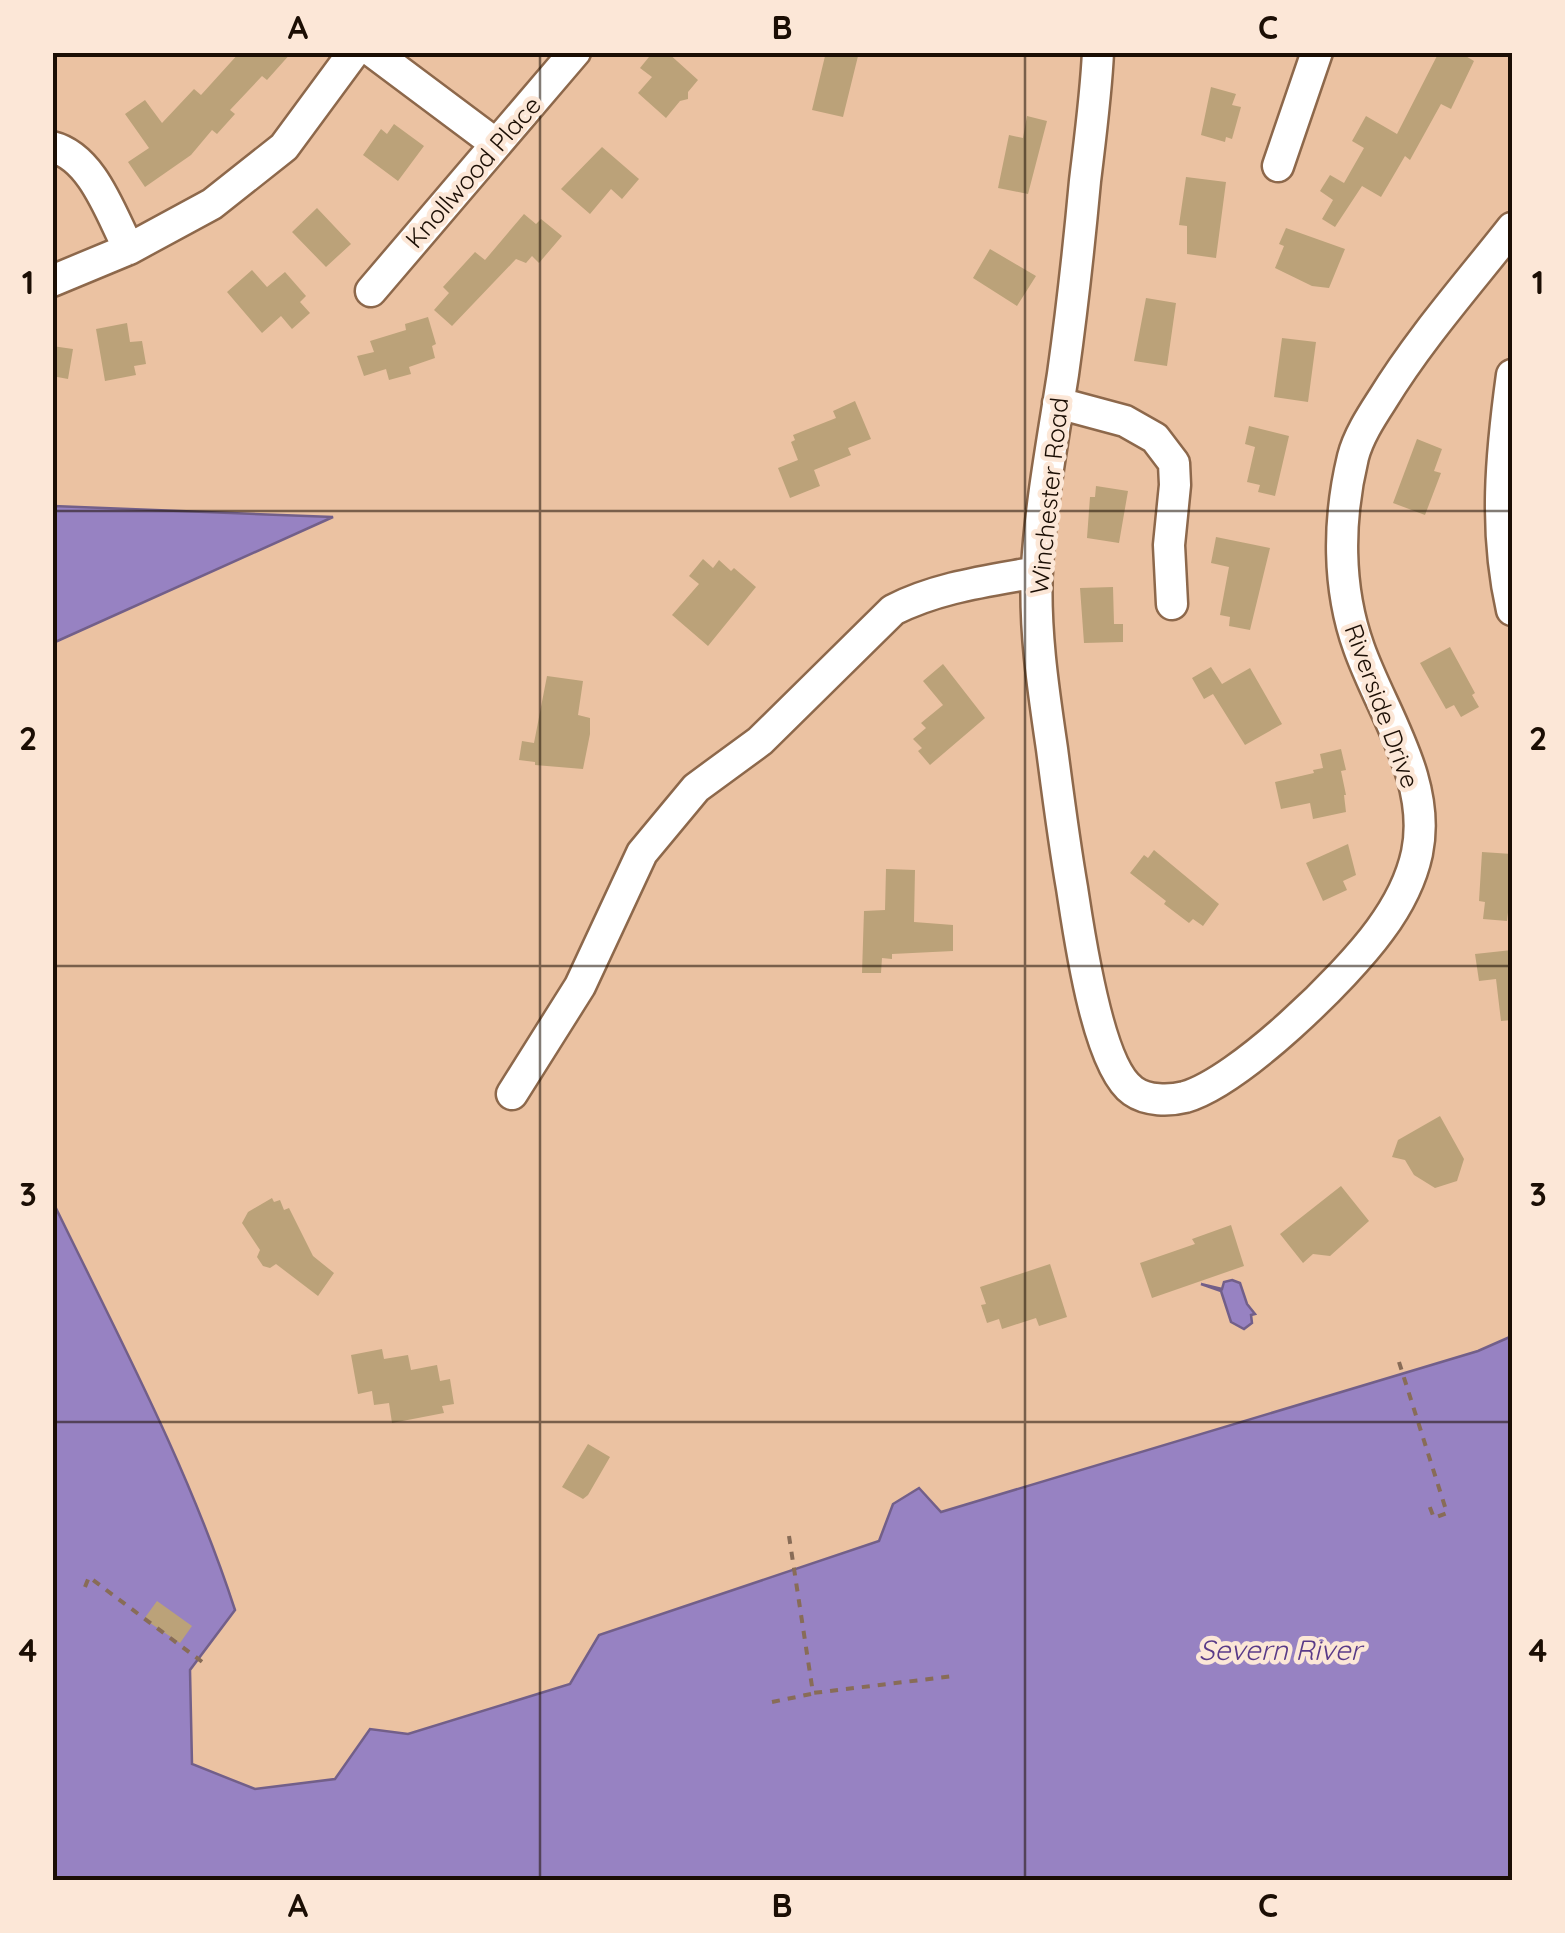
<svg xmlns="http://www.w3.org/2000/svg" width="1565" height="1933" font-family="Quicksand,sans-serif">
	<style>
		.water { fill: #9782c2; stroke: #725f89; stroke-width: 2.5 }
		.building { fill: #bba279 }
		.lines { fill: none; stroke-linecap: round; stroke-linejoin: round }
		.minor-casing { stroke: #8d684b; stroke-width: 35 }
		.path { stroke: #886c57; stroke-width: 4; stroke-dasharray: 8 8; stroke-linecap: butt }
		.minor { stroke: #fff; stroke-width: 30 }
		.grid { fill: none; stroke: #1b0e04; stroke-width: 2.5; stroke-opacity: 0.55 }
		.labels { text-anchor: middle; stroke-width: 9; stroke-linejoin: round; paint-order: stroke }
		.street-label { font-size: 25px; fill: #1b0e04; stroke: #fce7d7 }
		.water-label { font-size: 28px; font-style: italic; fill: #593a88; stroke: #fce7d7 }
		.neatline { fill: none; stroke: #1b0e04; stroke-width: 4 }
		.grid-label { font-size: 32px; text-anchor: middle; font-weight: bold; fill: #1b0e04 }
	</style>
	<rect width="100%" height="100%" fill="#ebc2a2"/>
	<path class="water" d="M 53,506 L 333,517 L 53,643 Z
		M 52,1200 C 117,1334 189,1468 235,1610 L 190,1670 L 192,1764 L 255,1789 L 335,1779 L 370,1729 L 408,1734 L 570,1684 L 599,1635 L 879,1541 L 893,1504 L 919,1488 L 941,1512 L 1478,1351 L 1512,1336 L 1512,1880 L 53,1880 Z
		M 1232,1280 L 1240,1283 L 1247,1304 L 1255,1314 L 1251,1315 L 1252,1323 L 1244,1329 L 1231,1322 L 1221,1291 L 1201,1284 L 1222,1289 L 1224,1282 Z"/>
	<path class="building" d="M 240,52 L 292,52 L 267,80 L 262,76 L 230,110 L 235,114 L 217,134 L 212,130 L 191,155 L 145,187 L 128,162 L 149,148 L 125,114 L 145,100 L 162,123 L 194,89 L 201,95 Z
		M 653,52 L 667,52 L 698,80 L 688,92 L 688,99 L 680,101 L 666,118 L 638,93 L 652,77 L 640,68 Z
		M 826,52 L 859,52 L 843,117 L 812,110 Z
		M 1439,52 L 1459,52 L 1474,61 L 1451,109 L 1441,104 L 1410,160 L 1405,156 L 1381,197 L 1362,186 L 1335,227 L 1322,219 L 1333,200 L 1320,191 L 1330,175 L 1344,183 L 1364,148 L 1352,141 L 1366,116 L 1397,134 Z
		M 1211,87 L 1236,94 L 1232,105 L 1241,107 L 1232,139 L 1226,137 L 1225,142 L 1201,135 Z
		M 1027,116 L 1047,121 L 1028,194 L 998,188 L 1009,135 L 1023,138 Z
		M 394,124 L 424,146 L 398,181 L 363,155 L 381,129 L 387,134 Z
		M 602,147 L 639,179 L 622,199 L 611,189 L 590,214 L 561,189 Z
		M 1186,177 L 1226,182 L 1216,258 L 1187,254 L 1187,226 L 1179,225 Z
		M 317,208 L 351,244 L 326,267 L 292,232 Z
		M 524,214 L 536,224 L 541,219 L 562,236 L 539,263 L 532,256 L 526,263 L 516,259 L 452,326 L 434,310 L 449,293 L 443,287 L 475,252 L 485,260 Z
		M 1286,228 L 1345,249 L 1329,288 L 1312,286 L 1275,268 L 1284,246 L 1279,244 Z
		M 990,249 L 1036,276 L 1017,306 L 973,278 Z
		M 252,270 L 267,287 L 285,272 L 306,296 L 300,302 L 310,313 L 292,329 L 281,316 L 262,333 L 227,292 Z
		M 1146,298 L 1176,303 L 1167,366 L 1134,361 Z
		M 428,317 L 436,344 L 432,346 L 435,358 L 409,367 L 411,374 L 389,380 L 386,369 L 364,376 L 357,356 L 374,352 L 370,341 L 406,330 L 405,324 Z
		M 127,323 L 130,342 L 142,341 L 146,364 L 134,366 L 136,375 L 105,381 L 96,329 Z
		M 1282,338 L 1316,342 L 1308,402 L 1274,397 Z
		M 52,346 L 73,349 L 68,379 L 52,376 Z
		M 855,401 L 871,439 L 848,448 L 851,455 L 814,470 L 820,486 L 790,498 L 778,468 L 798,460 L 791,442 L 795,440 L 793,435 L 836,418 L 833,411 Z
		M 1249,426 L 1289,436 L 1275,496 L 1258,492 L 1260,485 L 1247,482 L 1255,447 L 1245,444 Z
		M 1417,439 L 1442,449 L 1434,471 L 1441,473 L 1425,515 L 1393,503 Z
		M 1096,486 L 1128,491 L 1119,543 L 1087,538 L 1090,497 L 1095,497 Z
		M 1216,537 L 1270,548 L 1250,630 L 1229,626 L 1230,617 L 1220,615 L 1229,567 L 1211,563 Z
		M 703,559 L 713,568 L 719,560 L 731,571 L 734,568 L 756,587 L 708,646 L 672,615 L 699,584 L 689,576 Z
		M 1113,587 L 1114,624 L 1123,624 L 1123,642 L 1084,643 L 1080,588 Z
		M 1450,647 L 1475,693 L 1472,695 L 1479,707 L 1461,717 L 1454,705 L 1446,709 L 1420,663 Z
		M 943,664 L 985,718 L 930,765 L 918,751 L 922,748 L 913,739 L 926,728 L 921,723 L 943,705 L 923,681 Z
		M 1211,667 L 1222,684 L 1250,668 L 1282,724 L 1245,745 L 1213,694 L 1204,699 L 1192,678 Z
		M 547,676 L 583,681 L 578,715 L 590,718 L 590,734 L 583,769 L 535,765 L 535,762 L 519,760 L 522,741 L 534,743 Z
		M 1341,749 L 1346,770 L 1341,771 L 1346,795 L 1344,795 L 1346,812 L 1313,819 L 1310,803 L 1281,809 L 1275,782 L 1314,773 L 1313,770 L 1323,768 L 1320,754 Z
		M 1348,844 L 1356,875 L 1343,881 L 1347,890 L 1323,901 L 1306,863 Z
		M 1154,850 L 1219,904 L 1203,926 L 1193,919 L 1189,923 L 1164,904 L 1166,901 L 1130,873 L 1144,855 L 1148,858 Z
		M 1482,852 L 1512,854 L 1512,905 L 1509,904 L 1507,921 L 1483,919 L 1485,902 L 1479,901 Z
		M 886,869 L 915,870 L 914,922 L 953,925 L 953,951 L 892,954 L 892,959 L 882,958 L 881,973 L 862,973 L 864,911 L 885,910 Z
		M 1512,950 L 1512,1020 L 1501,1021 L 1496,979 L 1479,981 L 1475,954 Z
		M 1440,1116 L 1464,1159 L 1457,1181 L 1435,1188 L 1414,1175 L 1405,1160 L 1392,1157 L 1398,1140 Z
		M 1341,1186 L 1369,1221 L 1330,1256 L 1313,1254 L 1303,1263 L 1280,1234 Z
		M 272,1198 L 274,1202 L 280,1200 L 284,1210 L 289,1208 L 313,1256 L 334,1273 L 318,1296 L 276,1264 L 270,1268 L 263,1266 L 257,1257 L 260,1250 L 242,1223 L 248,1212 Z
		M 1231,1225 L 1244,1266 L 1152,1298 L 1140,1263 L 1195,1244 L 1192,1239 Z
		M 1050,1264 L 1067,1317 L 1039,1326 L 1036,1318 L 1002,1329 L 999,1319 L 987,1323 L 981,1305 L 986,1304 L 980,1287 Z
		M 382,1349 L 384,1359 L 408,1355 L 411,1370 L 437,1365 L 440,1381 L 450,1379 L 454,1404 L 442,1406 L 444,1413 L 392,1423 L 389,1403 L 374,1405 L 372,1391 L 358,1394 L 351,1355 Z
		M 588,1444 L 610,1457 L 588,1495 L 583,1499 L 562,1487 Z
		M 157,1601 L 192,1626 L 180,1643 L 144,1619 Z"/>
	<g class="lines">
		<g class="minor-casing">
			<path id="minor" d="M 373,52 L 496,144
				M 1098,52 C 1096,95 1090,139 1085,181 C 1079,246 1072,310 1063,374 C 1053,438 1041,502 1037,567 C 1034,628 1043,688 1052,749 C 1058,795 1064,842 1072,888 C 1079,933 1097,1066 1133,1091 C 1147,1101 1169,1101 1185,1097 C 1240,1081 1346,977 1380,930 C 1397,907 1411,881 1417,853 C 1432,780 1382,713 1359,648 C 1337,587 1338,519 1353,457 C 1358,437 1371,417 1382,400 C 1420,338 1468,284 1512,228
				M 52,147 C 93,157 111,215 129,249 L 52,281
				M 1278,166 L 1317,52
				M 129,249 L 212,204 L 284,147 L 354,52
				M 371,291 L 575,52
				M 1512,375 C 1501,455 1494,531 1512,610
				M 1058,403 L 1125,421 L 1155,438 L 1174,463 L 1175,485 L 1169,545 L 1172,604
				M 512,1094 L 580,986 L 642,853 L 696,788 L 760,741 L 893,610 C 938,587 988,581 1037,572"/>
		</g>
		<path class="path" d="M 1399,1362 L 1447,1513 L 1434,1518 L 1429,1505
			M 789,1536 L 813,1693 L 954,1676
			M 85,1587 L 89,1577 L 205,1664
			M 772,1702 L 811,1694"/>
		<use href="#minor" class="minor"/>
	</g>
	<path class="grid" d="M 540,52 L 540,1880M 1025,52 L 1025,1880M 52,511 L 1512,511M 52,966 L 1512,966M 52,1422 L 1512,1422"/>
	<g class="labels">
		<g class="street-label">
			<text transform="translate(473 172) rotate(-49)" y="9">Knollwood Place</text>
			<text transform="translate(1049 496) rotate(-84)" y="9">Winchester Road</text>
			<text transform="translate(1382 706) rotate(70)" y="9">Riverside Drive</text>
		</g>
		<g class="water-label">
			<text x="1280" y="1660">Severn River</text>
		</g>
	</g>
	<rect width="1565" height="1933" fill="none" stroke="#fce7d7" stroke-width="110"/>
	<rect x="55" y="55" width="1455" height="1823" class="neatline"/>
	<g class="grid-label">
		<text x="298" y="39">A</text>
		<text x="782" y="39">B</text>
		<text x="1268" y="39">C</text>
		<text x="28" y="294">1</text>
		<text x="1538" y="294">1</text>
		<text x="28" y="750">2</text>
		<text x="1538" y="750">2</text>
		<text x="28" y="1206">3</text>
		<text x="1538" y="1206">3</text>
		<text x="28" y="1662">4</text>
		<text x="1538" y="1662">4</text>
		<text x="298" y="1917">A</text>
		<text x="782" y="1917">B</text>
		<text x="1268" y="1917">C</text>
	</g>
</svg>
